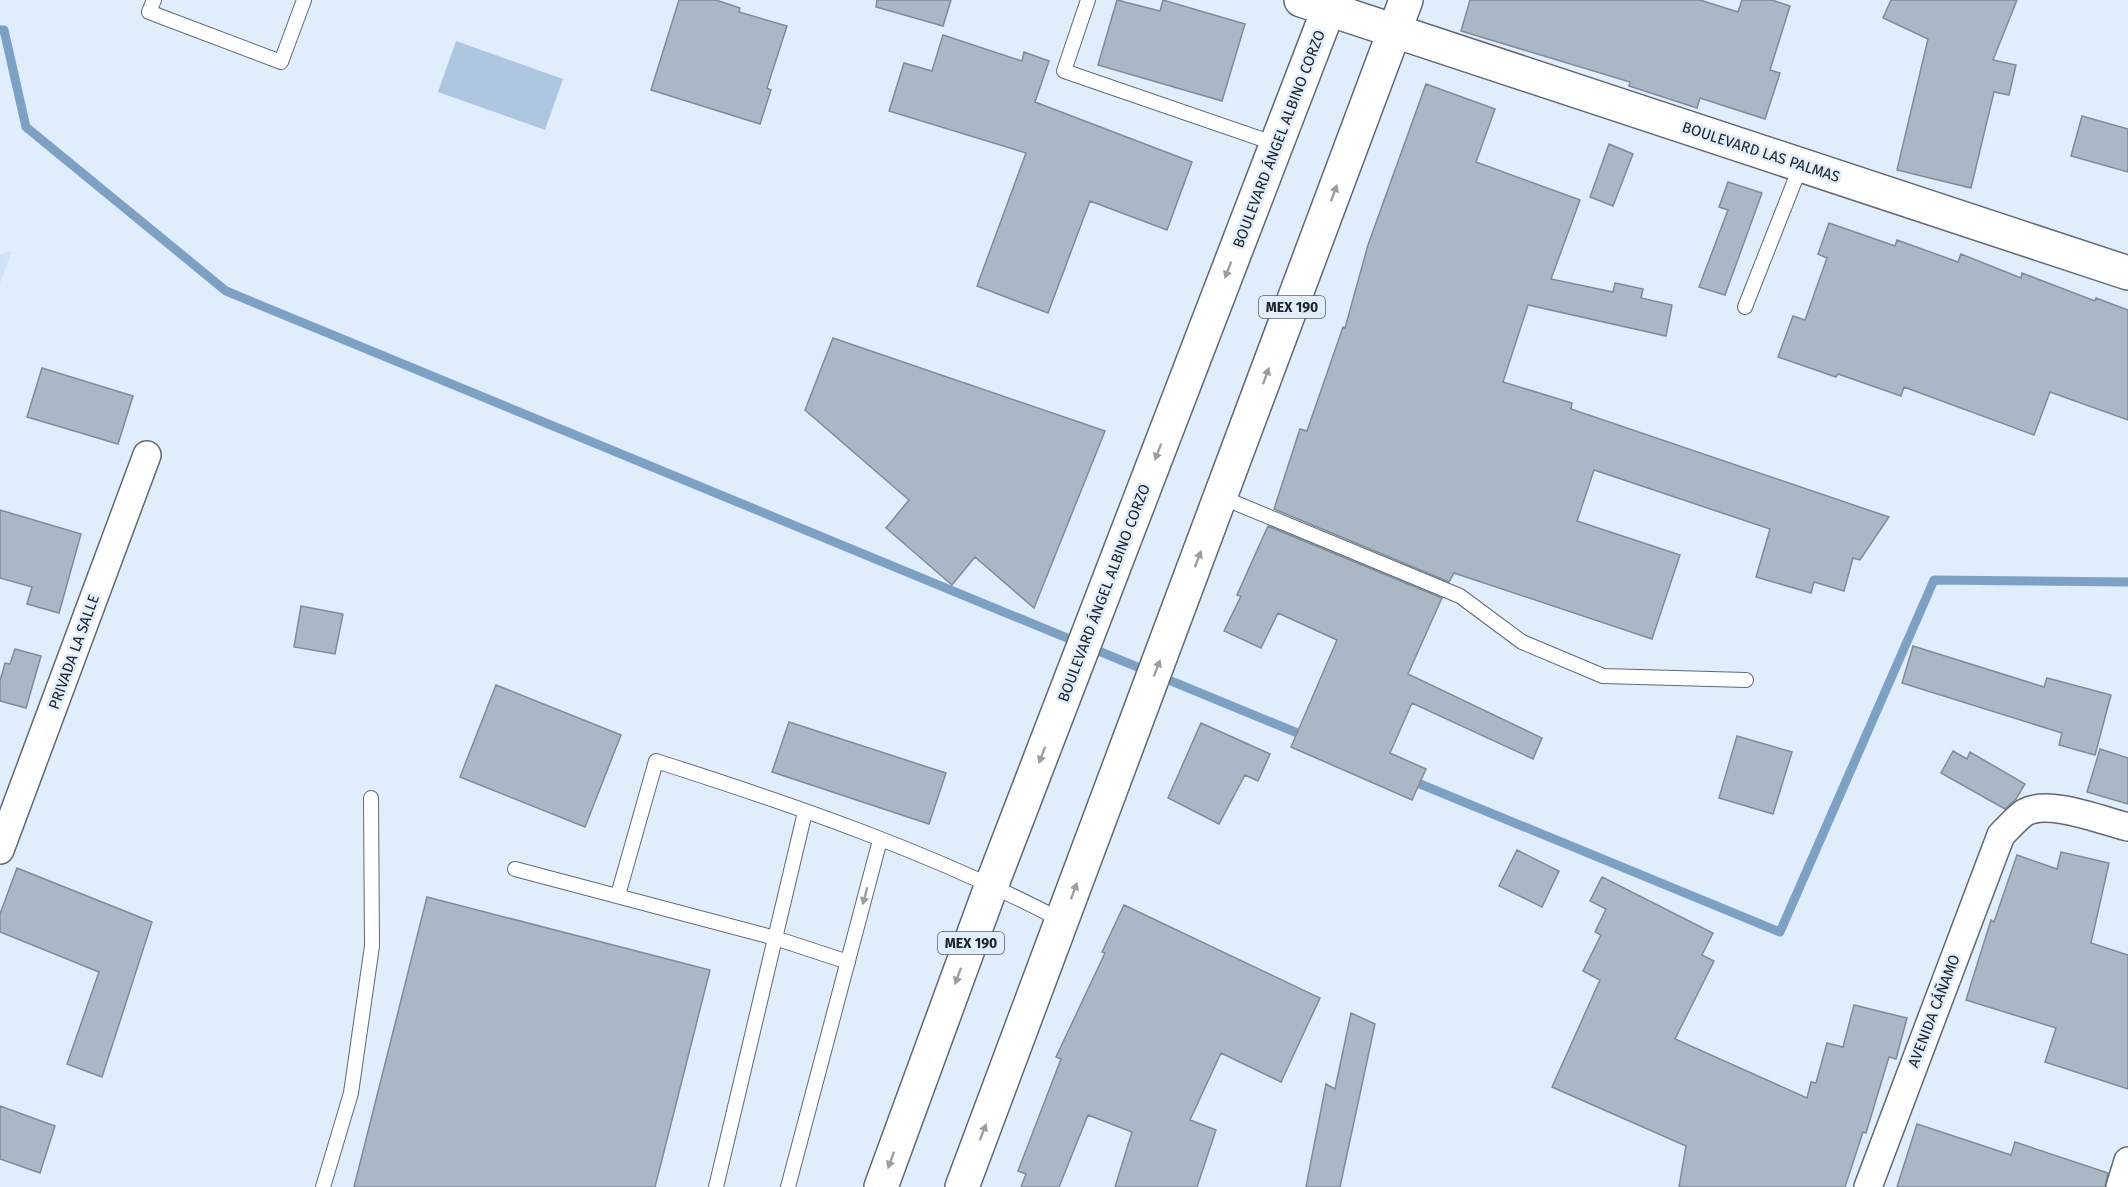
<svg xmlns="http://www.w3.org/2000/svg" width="2128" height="1187" font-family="'Fira Sans',sans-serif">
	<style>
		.built { fill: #d0e3f7 }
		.grass { fill: #aec7e1 }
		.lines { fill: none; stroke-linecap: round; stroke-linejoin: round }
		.stream { stroke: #7da1c5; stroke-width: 9 }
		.building { fill: #aab7c4; stroke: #7f8c98; stroke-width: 1.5 }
		.service-casing { stroke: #5e6a76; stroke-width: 16 }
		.minor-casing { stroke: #5e6a76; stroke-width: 30 }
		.secondary-casing { stroke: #5e6a76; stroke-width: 36 }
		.primary-casing { stroke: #5e6a76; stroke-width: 36 }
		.service { stroke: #fff; stroke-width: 14 }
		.minor { stroke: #fff; stroke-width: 27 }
		.secondary { stroke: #fff; stroke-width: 33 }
		.primary { stroke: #fff; stroke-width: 33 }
		.oneway { fill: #9b9d9f }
		.labels { text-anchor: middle; stroke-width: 5; stroke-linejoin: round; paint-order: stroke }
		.shield { fill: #e0edfb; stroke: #5a6169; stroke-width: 1.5 }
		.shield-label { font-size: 14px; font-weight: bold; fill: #20252a }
		.street-label { font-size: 15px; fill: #20252a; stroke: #e0edfb }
	</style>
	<rect width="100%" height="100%" fill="#e0edfb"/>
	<path class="built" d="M 12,251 L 0,283 L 0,254 Z"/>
	<path class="grass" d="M 456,41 L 563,79 L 545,130 L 438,92 Z"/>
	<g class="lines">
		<path class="stream" d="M 0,30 L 4,30 L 26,127 L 226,291 L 1307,737
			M 1408,779 L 1780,932 L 1934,580 L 2128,582"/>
	</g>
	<path class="building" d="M 679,0 L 716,0 L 740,8 L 739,12 L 787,26 L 767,88 L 771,90 L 760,124 L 651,90 Z
		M 877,0 L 951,0 L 943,26 L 876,7 Z
		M 1117,0 L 1160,11 L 1163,0 L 1245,24 L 1222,101 L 1098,65 Z
		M 1470,0 L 1700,0 L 1738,12 L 1742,0 L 1772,0 L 1790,6 L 1770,70 L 1780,73 L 1765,119 L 1700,98 L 1697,108 L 1629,86 L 1630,82 L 1461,31 Z
		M 1891,0 L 2017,0 L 1993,60 L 2016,65 L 2009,95 L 1994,92 L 1971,188 L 1897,170 L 1928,39 L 1883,18 Z
		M 943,35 L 1022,61 L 1024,52 L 1049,61 L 1035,102 L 1192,162 L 1167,230 L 1090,201 L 1048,313 L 977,286 L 1026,153 L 889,111 L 904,63 L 932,71 Z
		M 1426,84 L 1495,109 L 1476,162 L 1580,200 L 1551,279 L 1613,292 L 1615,283 L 1643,289 L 1641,298 L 1672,305 L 1666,336 L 1528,305 L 1503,382 L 1572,403 L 1571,409 L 1889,517 L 1860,560 L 1853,558 L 1844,591 L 1814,582 L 1811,593 L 1756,577 L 1770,529 L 1594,470 L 1577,521 L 1680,555 L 1652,639 L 1454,573 L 1449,582 L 1274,509 L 1300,429 L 1307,431 L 1343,327 L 1345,328 L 1368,245 Z
		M 2082,116 L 2128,129 L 2128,172 L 2071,156 Z
		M 1609,144 L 1633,154 L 1613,206 L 1590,197 Z
		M 1728,182 L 1762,193 L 1725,295 L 1699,287 L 1728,210 L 1719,207 Z
		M 1829,223 L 1895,246 L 1897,240 L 1958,262 L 1961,254 L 2021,278 L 2022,273 L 2095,301 L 2096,298 L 2128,310 L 2128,420 L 2050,392 L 2034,435 L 1904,387 L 1901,396 L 1838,374 L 1836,377 L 1778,357 L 1793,316 L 1805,320 L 1827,258 L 1818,254 Z
		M 833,338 L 1105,431 L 1034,608 L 975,557 L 952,585 L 886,528 L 909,500 L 805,410 Z
		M 42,368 L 133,396 L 118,444 L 27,417 Z
		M 0,510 L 81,534 L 59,613 L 27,604 L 32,587 L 0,578 Z
		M 1268,526 L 1442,598 L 1408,674 L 1542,738 L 1533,759 L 1412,703 L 1390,753 L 1426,769 L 1412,800 L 1291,747 L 1337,640 L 1278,613 L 1261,648 L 1224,631 L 1241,596 L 1237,595 Z
		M 301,606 L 343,614 L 335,654 L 294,647 Z
		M 1913,646 L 2044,687 L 2047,678 L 2111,695 L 2095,755 L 2059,745 L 2062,733 L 1902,683 Z
		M 15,649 L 41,656 L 26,708 L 0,701 L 0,681 L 5,663 L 10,664 Z
		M 496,685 L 621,735 L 585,827 L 460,777 Z
		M 789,722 L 946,773 L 929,824 L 772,772 Z
		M 1201,723 L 1270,754 L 1258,781 L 1245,775 L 1219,824 L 1168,798 Z
		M 1737,736 L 1792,752 L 1773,814 L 1719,798 Z
		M 2100,749 L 2128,758 L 2128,804 L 2087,792 Z
		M 1953,751 L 1967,759 L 1970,752 L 2025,784 L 2016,799 L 2005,809 L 1941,773 Z
		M 1517,850 L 1559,871 L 1542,907 L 1499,886 Z
		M 2061,852 L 2109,863 L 2091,943 L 2128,955 L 2128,1089 L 2045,1062 L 2056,1028 L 1966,1000 L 1991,920 L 1994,922 L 2017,855 L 2057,869 Z
		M 17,868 L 152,922 L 102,1077 L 67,1064 L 99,972 L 0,932 L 0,914 Z
		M 1602,877 L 1713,933 L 1702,955 L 1714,961 L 1675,1039 L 1807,1098 L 1811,1082 L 1816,1083 L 1827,1043 L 1843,1047 L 1854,1005 L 1907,1018 L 1896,1059 L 1889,1057 L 1866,1133 L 1863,1132 L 1845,1187 L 1679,1187 L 1686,1146 L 1552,1087 L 1600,980 L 1583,971 L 1601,935 L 1595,932 L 1606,909 L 1590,901 Z
		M 427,897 L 710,970 L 655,1187 L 354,1187 Z
		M 1124,905 L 1320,998 L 1281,1082 L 1221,1053 L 1190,1120 L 1216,1130 L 1197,1187 L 1115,1187 L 1132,1132 L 1088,1115 L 1059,1187 L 1021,1187 L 1026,1174 L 1018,1171 L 1061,1059 L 1056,1057 L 1105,953 L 1102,952 Z
		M 1351,1013 L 1375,1024 L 1340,1187 L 1306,1187 L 1326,1084 L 1335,1089 Z
		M 0,1106 L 55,1126 L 40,1173 L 0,1159 Z
		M 1917,1124 L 2011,1155 L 2015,1142 L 2108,1173 L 2105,1187 L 1897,1187 Z"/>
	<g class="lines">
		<g class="service-casing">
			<path id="service" d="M 154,0 L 149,12 L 281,62 L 304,0
				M 1088,0 L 1064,71 L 1276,144
				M 1745,307 L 1801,165
				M 1221,497 L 1460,596 L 1522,642 L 1603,676 L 1746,680
				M 515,869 L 775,938 L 848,962
				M 618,895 L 656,761 C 794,805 933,853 1061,920
				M 323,1187 L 351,1093 L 372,946 L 371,798
				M 716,1187 L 805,812
				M 788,1187 L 880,840"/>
		</g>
		<g class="minor-casing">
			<path id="minor" d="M 0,850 L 147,455
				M 1868,1187 L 2001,835 C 2008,828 2016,819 2024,813 C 2047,798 2103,821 2128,827
				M 2120,1187 L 2128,1161"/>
		</g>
		<g class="secondary-casing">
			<path id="secondary" d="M 1301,0 L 2128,273"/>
		</g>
		<g class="primary-casing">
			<path id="primary" d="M 881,1187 L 992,884 L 1332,0
				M 962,1187 L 1406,0"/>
		</g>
		<use href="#service" class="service"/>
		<use href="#minor" class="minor"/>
		<use href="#secondary" class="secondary"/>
		<use href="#primary" class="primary"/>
	</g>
	<defs><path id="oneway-solid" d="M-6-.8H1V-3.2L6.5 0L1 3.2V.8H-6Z" transform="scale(1.5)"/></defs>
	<g class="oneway">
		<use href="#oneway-solid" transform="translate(1334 193) rotate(-70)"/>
		<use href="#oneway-solid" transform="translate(1228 270) rotate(111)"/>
		<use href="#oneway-solid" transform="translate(1266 376) rotate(-70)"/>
		<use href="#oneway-solid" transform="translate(1158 452) rotate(111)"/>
		<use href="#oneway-solid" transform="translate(1198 559) rotate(-70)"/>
		<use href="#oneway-solid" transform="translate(1157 668) rotate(-69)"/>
		<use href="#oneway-solid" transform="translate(1042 755) rotate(111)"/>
		<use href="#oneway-solid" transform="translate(1074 891) rotate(-70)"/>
		<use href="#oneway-solid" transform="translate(865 896) rotate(105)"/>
		<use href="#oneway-solid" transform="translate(958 976) rotate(110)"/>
		<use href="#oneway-solid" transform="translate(983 1132) rotate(-69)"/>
		<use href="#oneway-solid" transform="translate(891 1160) rotate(110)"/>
	</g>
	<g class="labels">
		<g class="shield">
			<rect x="1259" y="296" width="66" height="22" rx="4.5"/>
			<rect x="938" y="932" width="66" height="22" rx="4.5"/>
		</g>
		<g class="shield-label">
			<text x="1292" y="312">MEX 190</text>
			<text x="971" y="948">MEX 190</text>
		</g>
		<g class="street-label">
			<text transform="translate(1279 139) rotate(-69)" y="5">BOULEVARD ÁNGEL ALBINO CORZO</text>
			<text transform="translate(1761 152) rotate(18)" y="5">BOULEVARD LAS PALMAS</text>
			<text transform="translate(1104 593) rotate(-69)" y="5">BOULEVARD ÁNGEL ALBINO CORZO</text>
			<text transform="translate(74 652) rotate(-70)" y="5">PRIVADA LA SALLE</text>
			<text transform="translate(1934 1011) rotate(-69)" y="5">AVENIDA CÁÑAMO</text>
		</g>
	</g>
</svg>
